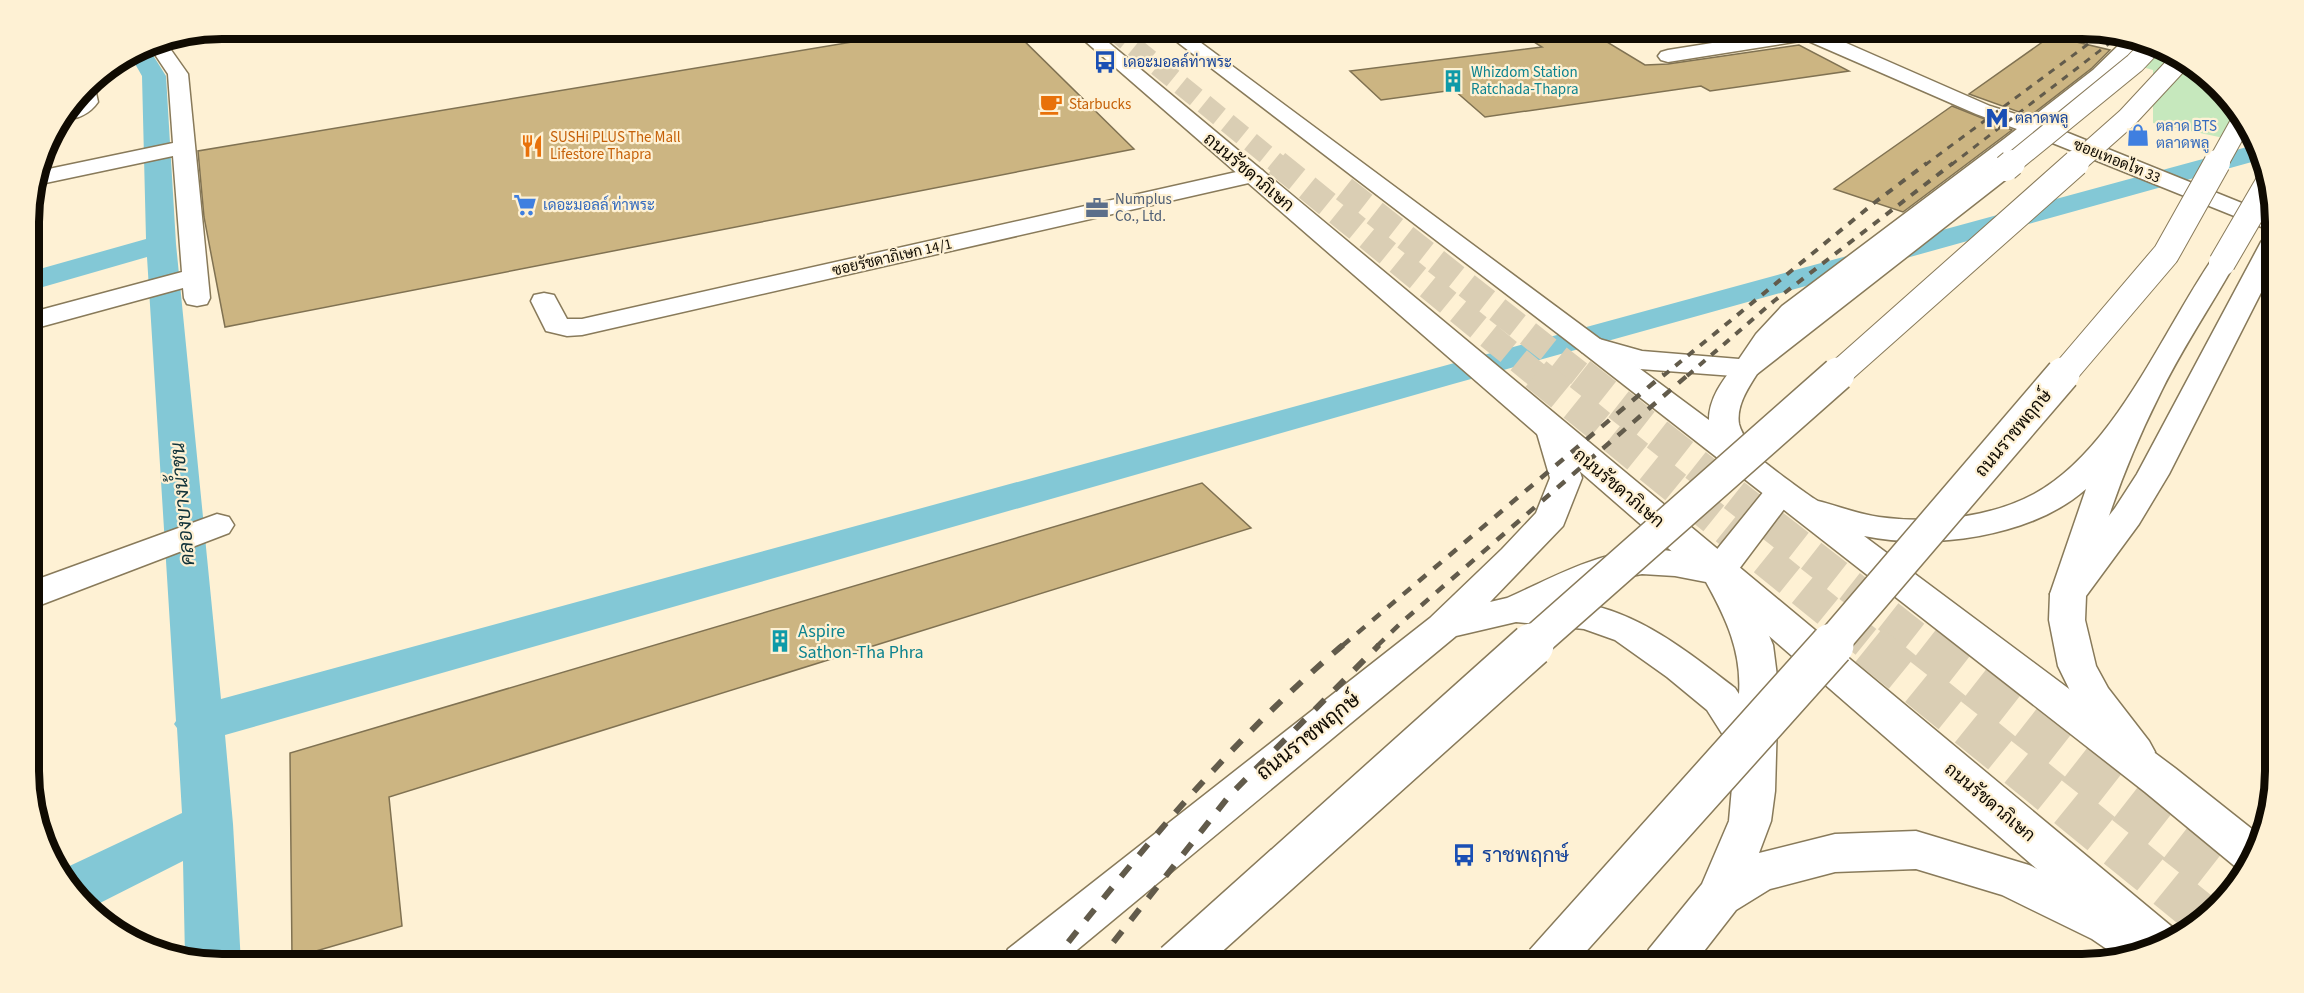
<svg xmlns="http://www.w3.org/2000/svg" width="2304" height="993" font-family="'Source Sans 3',Sarabun,sans-serif">
	<style>
		.green { fill: #c6e8bd }
		.lines { fill: none; stroke-linecap: round; stroke-linejoin: round }
		.canal { fill: #83c8d6; fill-rule: evenodd }
		.building { fill: #ccb582; stroke: #807252; stroke-width: 1.5 }
		.primary-tunnel-far3 { stroke: #daceb4; stroke-width: 20; stroke-dasharray: 20 10; stroke-linecap: butt }
		.primary-tunnel-far2 { stroke: #daceb4; stroke-width: 26; stroke-dasharray: 26 13; stroke-linecap: butt }
		.primary-tunnel-far1 { stroke: #daceb4; stroke-width: 33; stroke-dasharray: 33 16; stroke-linecap: butt }
		.primary-tunnel { stroke: #daceb4; stroke-width: 43; stroke-dasharray: 43 21; stroke-linecap: butt }
		.minor-casing { stroke: #887a5a; stroke-width: 3 }
		.secondary-casing { stroke: #887a5a; stroke-width: 3 }
		.primary-casing { stroke: #887a5a; stroke-width: 3 }
		.minor { fill: #fff; fill-rule: evenodd }
		.secondary { fill: #fff; fill-rule: evenodd }
		.primary { fill: #fff; fill-rule: evenodd }
		.rail-far3 { stroke: #625b4b; stroke-width: 3; stroke-dasharray: 7 7; stroke-linecap: butt }
		.rail-far2 { stroke: #625b4b; stroke-width: 4; stroke-dasharray: 8 8; stroke-linecap: butt }
		.rail-far1 { stroke: #625b4b; stroke-width: 4.5; stroke-dasharray: 10 10; stroke-linecap: butt }
		.rail { stroke: #625b4b; stroke-width: 6; stroke-dasharray: 14 14; stroke-linecap: butt }
		.primary-bridge-far3-casing { stroke: #887a5a; stroke-width: 22; stroke-linecap: butt }
		.primary-bridge-far2-casing { stroke: #887a5a; stroke-width: 28; stroke-linecap: butt }
		.primary-bridge-far1-casing { stroke: #887a5a; stroke-width: 36; stroke-linecap: butt }
		.primary-bridge-casing { stroke: #887a5a; stroke-width: 46; stroke-linecap: butt }
		.primary-bridge-far3 { stroke: #fff; stroke-width: 20 }
		.primary-bridge-far2 { stroke: #fff; stroke-width: 26 }
		.primary-bridge-far1 { stroke: #fff; stroke-width: 33 }
		.primary-bridge { stroke: #fff; stroke-width: 43 }
		.labels { text-anchor: middle; stroke-width: 4.5; stroke-linejoin: round; paint-order: stroke }
		.far-transit-label { font-size: 15px; fill: #164399; stroke: #fef1d4; text-anchor: start }
		.far-culture-label { font-size: 15px; fill: #0d838f; stroke: #fef1d4; text-anchor: start }
		.far-food-label { font-size: 15px; fill: #c56008; stroke: #fef1d4; text-anchor: start }
		.far-shop-label { font-size: 15px; fill: #366cbe; stroke: #fef1d4; text-anchor: start }
		.far-street-label { font-size: 15px; fill: #100b02; stroke: #fef1d4 }
		.far-service-label { font-size: 15px; fill: #4e5e75; stroke: #fef1d4; text-anchor: start }
		.street-label { font-size: 18px; fill: #100b02; stroke: #fef1d4 }
		.culture-label { font-size: 18px; fill: #0d838f; stroke: #fef1d4; text-anchor: start }
		.water-label { font-size: 20px; font-style: italic; fill: #11333a; stroke: #fef1d4 }
		.near-street-label { font-size: 21px; fill: #100b02; stroke: #fef1d4 }
		.near-transit-label { font-size: 21px; fill: #164399; stroke: #fef1d4; text-anchor: start }
		.rim { fill: none; stroke: #100b02; stroke-width: 8 }
	</style>
	<rect width="100%" height="100%" fill="#fef1d4"/>
	<path class="green" d="M 2156,43 L 2235,104 L 2252,144 L 2153,123 L 2153,70 L 2124,62 Z"/>
	<g class="lines">
		<path class="canal" d="M 146,44 L 166,76 L 176,244 L 221,699 L 2247,147 L 2253,146 L 2259,160 L 1453,384 L 225,735 L 233,824 L 241,963 L 222,964 L 185,957 L 183,861 L 92,907 L 69,889 L 61,870 L 182,813 L 177,728 L 174,724 L 176,721 L 147,257 L 29,291 L 29,272 L 146,239 L 142,76 L 130,55 Z"/>
	</g>
	<path class="building" d="M 936,28 L 1011,28 L 1134,149 L 225,327 L 204,217 L 198,151 Z
		M 1568,28 L 1584,28 L 1645,65 L 1668,64 L 1799,45 L 1849,71 L 1710,91 L 1701,86 L 1485,117 L 1454,90 L 1381,100 L 1350,71 L 1542,47 L 1523,35 Z
		M 2051,36 L 2110,50 L 2092,68 L 2030,116 L 1969,94 Z
		M 1952,106 L 2012,130 L 1903,212 L 1834,189 Z
		M 1202,483 L 1251,528 L 389,797 L 402,926 L 292,958 L 290,753 Z"/>
	<g class="lines">
		<path class="primary-tunnel-far3" d="M 1111,28 L 1279,165"/>
		<path class="primary-tunnel-far2" d="M 1277,163 L 1538,376
			M 1344,189 L 1582,376"/>
		<path class="primary-tunnel-far1" d="M 1536,374 L 1871,646
			M 1580,374 L 1926,646"/>
		<path class="primary-tunnel" d="M 1869,645 L 2205,918
			M 1924,645 L 2230,885"/>
		<g class="minor-casing">
			<path id="minor" d="M 1786,28 L 1812,28 L 1990,106 L 2041,122 L 2274,216 L 2274,232 L 2025,132 L 1976,114 L 1806,40 L 1668,62 L 1661,60 L 1658,56 L 1661,52 L 1668,50 L 1788,31 Z
				M 164,40 L 188,74 L 210,298 L 207,304 L 197,306 L 187,304 L 184,298 L 183,288 L 29,330 L 29,313 L 182,272 L 173,156 L 36,185 L 39,171 L 173,143 L 168,74 L 148,44 Z
				M 89,83 L 95,88 L 98,102 C 90,114 75,121 61,119 Z
				M 1254,168 L 1262,170 L 1266,175 L 1262,180 L 582,335 L 567,336 L 546,331 L 531,301 L 534,295 L 544,293 L 554,295 L 567,319 L 582,319 Z
				M 217,514 L 229,517 L 234,525 L 229,533 L 30,609 L 30,582 Z"/>
		</g>
		<g class="secondary-casing">
			<path id="secondary" d="M 2127,37 L 2144,41 L 2107,78 L 1802,318 L 1777,345 L 1757,374 L 1747,377 L 1640,369 L 1582,352 L 1578,346 L 1582,340 L 1592,337 L 1642,351 L 1739,359 L 1756,334 L 1782,306 L 2004,139 L 2093,70 Z
				M 2274,234 L 2274,267 L 2169,474 L 2139,524 L 2086,596 L 2085,620 L 2096,666 L 2108,688 L 2149,741 L 2155,752 L 2149,763 L 2135,768 L 2121,763 L 2079,709 L 2058,666 L 2049,620 L 2050,594 L 2055,585 L 2115,508 L 2137,474 L 2261,242 L 2265,237 Z
				M 1551,421 L 1562,423 L 1566,430 L 1582,478 L 1563,526 L 1490,602 L 1507,598 C 1550,579 1593,554 1641,550 C 1664,548 1687,554 1710,558 L 1769,485 L 1781,481 L 1793,485 L 1797,492 L 1736,573 L 1760,614 L 1773,645 L 1778,684 L 1775,791 L 1771,821 L 1759,853 L 1835,834 L 1916,831 L 2029,865 L 2124,909 L 2146,924 L 2153,939 L 2147,953 L 2125,958 L 2114,954 L 2092,939 L 2002,895 L 1916,869 L 1835,872 L 1770,889 L 1736,910 L 1694,964 L 1642,964 L 1649,949 L 1702,884 L 1729,821 L 1735,754 L 1707,710 L 1667,677 L 1615,640 L 1584,629 L 1516,622 L 1456,636 L 1060,964 L 1001,964 L 1008,949 L 1430,618 L 1502,549 L 1536,513 L 1550,478 L 1536,430 L 1540,423 ZM 1642,574 L 1675,576 L 1706,582 C 1726,618 1742,652 1739,694 L 1735,688 C 1684,649 1633,607 1567,601 L 1615,579 Z"/>
		</g>
		<g class="primary-casing">
			<path id="primary" d="M 1070,28 L 1091,28 L 2177,931 L 2179,936 L 2145,954 L 2137,956 Z
				M 1159,28 L 1181,28 L 1709,420 C 1709,397 1724,379 1737,362 L 1998,163 L 2006,161 L 2014,163 L 2017,168 L 2014,173 L 1757,374 C 1748,388 1736,406 1739,424 C 1742,437 1754,448 1760,458 C 1763,462 1813,499 1818,501 C 1838,506 1858,514 1879,517 C 1930,524 1989,518 2034,494 C 2115,450 2162,332 2213,258 L 2222,255 L 2231,258 L 2235,263 C 2210,308 2180,351 2158,398 C 2127,460 2103,526 2086,594 L 2081,603 L 2068,607 L 2055,603 L 2050,594 L 2086,489 C 2032,537 1932,550 1864,536 L 2175,768 L 2262,837 L 2261,845 L 2242,870 L 2237,868 L 2145,792 L 1582,352 Z"/>
		</g>
		<use href="#minor" class="minor"/>
		<use href="#secondary" class="secondary"/>
		<use href="#primary" class="primary"/>
		<path class="rail-far3" d="M 1925,165 L 2103,33
			M 1951,165 L 2119,36"/>
		<path class="rail-far2" d="M 1663,376 L 1874,203 L 1927,163
			M 1687,376 L 1774,301 L 1953,163"/>
		<path class="rail-far1" d="M 1342,646 L 1664,374
			M 1377,646 L 1402,622 L 1689,374"/>
		<path class="rail" d="M 1051,964 C 1140,851 1233,738 1343,645
			M 1096,964 L 1230,795 L 1379,645"/>
		<g class="primary-bridge-far3-casing">
			<path id="primary-bridge-far3" d="M 2010,165 L 2135,63 L 2154,43
				M 2074,165 L 2127,118 L 2180,61
				M 2217,165 L 2242,120"/>
		</g>
		<g class="primary-bridge-far2-casing">
			<path id="primary-bridge-far2" d="M 2006,168 L 2012,163
				M 2222,263 L 2268,184
				M 1836,376 L 2076,163
				M 2062,376 L 2166,254 L 2217,163"/>
		</g>
		<g class="primary-bridge-far1-casing">
			<path id="primary-bridge-far1" d="M 1530,646 L 1838,374
				M 1830,646 L 2063,374"/>
		</g>
		<g class="primary-bridge-casing">
			<path id="primary-bridge" d="M 1176,964 L 1532,645
				M 1546,964 L 1832,645"/>
		</g>
		<use href="#primary-bridge-far3" class="primary-bridge-far3"/>
		<use href="#primary-bridge-far2" class="primary-bridge-far2"/>
		<use href="#primary-bridge-far1" class="primary-bridge-far1"/>
		<use href="#primary-bridge" class="primary-bridge"/>
	</g>
	<defs>
		<g id="bus-bare" transform="scale(1.8)"><path d="M-5-6H5V4H4V6H2V4H-2V6H-4V4H-5ZM-3.5-4V0h7V-4ZM-3.5 1.2v1.5H-2V1.2ZM2 1.2v1.5H3.5V1.2Z" fill="#1a4fb4" stroke="#fef1d4" stroke-width="2.5" paint-order="stroke"/></g>
		<g id="building-bare" transform="scale(1.8)"><path d="M-4-6H4V6H1V3H-1V6H-4ZM-2.5-4.3h1.7v1.8h-1.7ZM.8-4.3h1.7v1.8H.8ZM-2.5-1h1.7V.8h-1.7ZM.8-1h1.7V.8H.8Z" fill="#0f9aa8" stroke="#fef1d4" stroke-width="2.5" paint-order="stroke"/></g>
		<g id="cafe-bare" transform="scale(1.8)"><path d="M-5.5-4.5H6V0H3Q3 3.5 0 3.5H-2.5Q-5.5 3.5-5.5 0ZM3-3.2v2h1.7v-2ZM-6 4.5H4V6H-6Z" fill="#e8710a" stroke="#fef1d4" stroke-width="2.5" paint-order="stroke"/></g>
		<g id="metro-bare" transform="scale(1.8)"><path d="M-5.5 5V-5H-3L0 0L3-5H5.5V5H3V-.5L0 4L-3-.5V5Z" fill="#1a4fb4" stroke="#fef1d4" stroke-width="2.5" paint-order="stroke"/></g>
		<g id="shop-bare" transform="scale(1.8)"><path d="M-5-2.5h2.3a2.7 3.5 0 0 1 5.4 0H5L5.5 6h-11ZM-1.5-2.5h3a1.5 2.3 0 0 0-3 0Z" fill="#3f7fe0" stroke="#fef1d4" stroke-width="2.5" paint-order="stroke"/></g>
		<g id="restaurant-bare" transform="scale(1.8)"><path d="M-5-6h1v4h1v-4h1v4h1v-4h1v5L-1.5 .5V6h-2V.5L-5-1ZM5-6V6H3V1.5H1.5Q1.5-4 5-6Z" fill="#e8710a" stroke="#fef1d4" stroke-width="2.5" paint-order="stroke"/></g>
		<g id="supermarket-bare" transform="scale(1.8)"><path d="M-6-5.5h2.5l.6 2H6L4.5 2H-2.5L-4.4-4H-6ZM-1.5 3.2a1.3 1.3 0 1 0 .1 0ZM3 3.2a1.3 1.3 0 1 0 .1 0Z" fill="#3f7fe0" stroke="#fef1d4" stroke-width="2.5" paint-order="stroke"/></g>
		<g id="office-bare" transform="scale(1.8)"><path d="M-6-3h4V-5.5h4V-3h4V5H-6ZM-1-4.5V-3h2v-1.5ZM-6 0V1H6V0Z" fill="#5c6f8a" stroke="#fef1d4" stroke-width="2.5" paint-order="stroke"/></g>
	</defs>
	<g fill-rule="evenodd">
		<use href="#bus-bare" x="1105" y="62"/>
		<use href="#building-bare" x="1453" y="81"/>
		<use href="#cafe-bare" x="1051" y="104"/>
		<use href="#metro-bare" x="1997" y="118"/>
		<use href="#shop-bare" x="2138" y="135"/>
		<use href="#restaurant-bare" x="532" y="146"/>
		<use href="#supermarket-bare" x="525" y="205"/>
		<use href="#office-bare" x="1097" y="208"/>
		<use href="#building-bare" x="780" y="641"/>
		<use href="#bus-bare" x="1464" y="855"/>
	</g>
	<g class="labels">
		<g class="far-transit-label">
			<text x="1123" y="67">เดอะมอลล์ท่าพระ</text>
			<text x="2015" y="123">ตลาดพลู</text>
		</g>
		<g class="far-culture-label">
			<text x="1471" y="77">Whizdom Station<tspan x="1471" dy="17">Ratchada-Thapra</tspan></text>
		</g>
		<g class="far-food-label">
			<text x="1069" y="109">Starbucks</text>
			<text x="550" y="142">SUSHi PLUS The Mall<tspan x="550" dy="17">Lifestore Thapra</tspan></text>
		</g>
		<g class="far-shop-label">
			<text x="2156" y="131">ตลาด BTS<tspan x="2156" dy="17">ตลาดพลู</tspan></text>
			<text x="543" y="210">เดอะมอลล์ ท่าพระ</text>
		</g>
		<g class="far-street-label">
			<text transform="translate(2117 161) rotate(22)" y="5">ซอยเทอดไท 33</text>
			<text transform="translate(892 257) rotate(-13)" y="5">ซอยรัชดาภิเษก 14/1</text>
		</g>
		<g class="far-service-label">
			<text x="1115" y="204">Numplus<tspan x="1115" dy="17">Co., Ltd.</tspan></text>
		</g>
		<g class="street-label">
			<text transform="translate(1249 172) rotate(40)" y="6">ถนนรัชดาภิเษก</text>
			<text transform="translate(2013 433) rotate(-50)" y="6">ถนนราชพฤกษ์</text>
			<text transform="translate(1619 488) rotate(40)" y="6">ถนนรัชดาภิเษก</text>
			<text transform="translate(1990 802) rotate(40)" y="6">ถนนรัชดาภิเษก</text>
		</g>
		<g class="culture-label">
			<text x="798" y="637">Aspire<tspan x="798" dy="21">Sathon-Tha Phra</tspan></text>
		</g>
		<g class="water-label">
			<text transform="translate(182 504) rotate(-95)" y="7">คลองบางน้ำชน</text>
		</g>
		<g class="near-street-label">
			<text transform="translate(1308 736) rotate(-39)" y="7">ถนนราชพฤกษ์</text>
		</g>
		<g class="near-transit-label">
			<text x="1482" y="862">ราชพฤกษ์</text>
		</g>
	</g>
	<path d="M0 0H2304V993H0ZM222 39H2082A183 183 0 0 1 2265 222V771A183 183 0 0 1 2082 954H222A183 183 0 0 1 39 771V222A183 183 0 0 1 222 39Z" fill="#fef1d4" fill-rule="evenodd"/>
	<path class="rim" d="M222 39H2082A183 183 0 0 1 2265 222V771A183 183 0 0 1 2082 954H222A183 183 0 0 1 39 771V222A183 183 0 0 1 222 39Z"/>
</svg>
